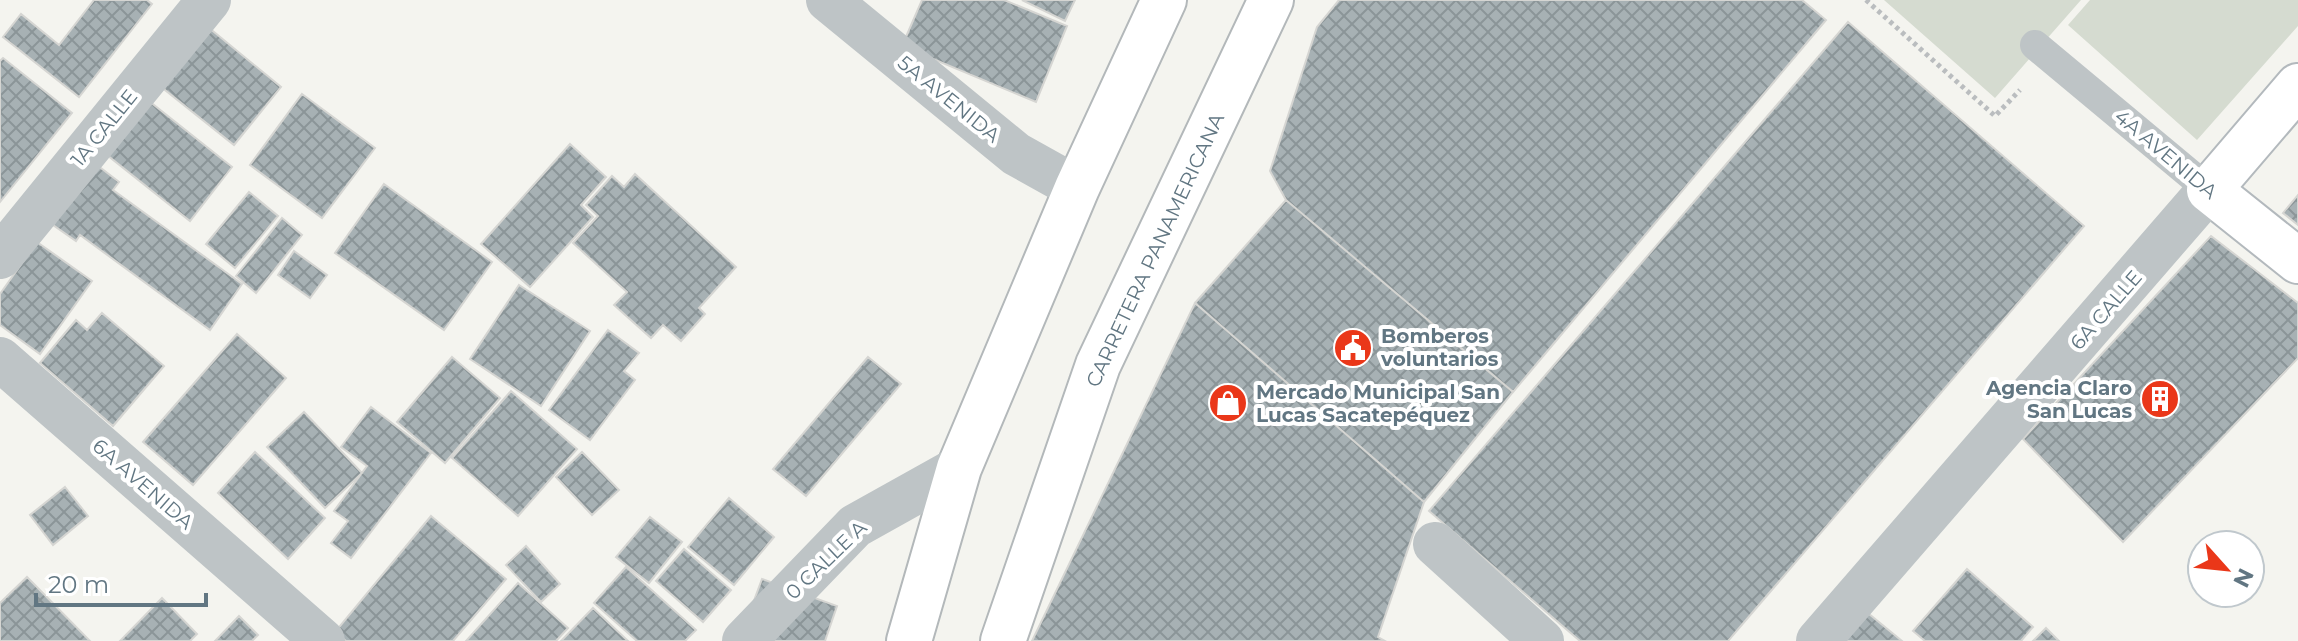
<svg xmlns="http://www.w3.org/2000/svg" width="2298" height="641" font-family="Montserrat,sans-serif">
	<style>
		.park { fill: #d5dbd0 }
		.building { fill: url(#building-cross-hatch); stroke: #d5d5d2; stroke-width: 2 }
		.lines { fill: none; stroke-linecap: round; stroke-linejoin: round }
		.secondary-casing { stroke: #b3b9bd; stroke-width: 48 }
		.highway-casing { stroke: #b3b8ba; stroke-width: 48 }
		.path { stroke: #babdbf; stroke-width: 5; stroke-dasharray: 4 4; stroke-linecap: butt }
		.lane { stroke: #bec4c6; stroke-width: 30 }
		.street { stroke: #bec4c6; stroke-width: 44 }
		.secondary { stroke: #fff; stroke-width: 44 }
		.highway { stroke: #fff; stroke-width: 44 }
		.labels { text-anchor: middle; stroke-width: 8; stroke-linejoin: round; paint-order: stroke }
		.street-label { font-size: 20px; fill: #617682; stroke: #fff }
		.poi-label { font-size: 20px; font-weight: bold; fill: #617682; stroke: #fff; text-anchor: start }
	</style>
	<defs>
		<pattern id="building-cross-hatch" width="8" height="8" patternUnits="userSpaceOnUse" patternTransform="scale(2)"><rect width="8" height="8" fill="#a7b1b4"/><path d="M0 0l8 8M0 8l8-8" fill="none" stroke="#8b9598"/></pattern>
	</defs>
	<rect width="100%" height="100%" fill="#f4f4ef"/>
	<path class="park" d="M 1884,0 L 2081,0 L 1995,98 Z
		M 2090,0 L 2298,0 L 2298,26 L 2197,140 L 2068,25 Z"/>
	<path class="building" d="M 94,0 L 147,0 L 152,4 L 79,97 L 3,37 L 21,14 L 59,45 Z
		M 922,0 L 1004,0 L 1067,26 L 1036,102 L 902,46 Z
		M 1022,0 L 1075,0 L 1065,21 Z
		M 1339,0 L 1802,0 L 1826,20 L 1513,392 L 1286,200 L 1270,171 L 1317,27 Z
		M 1848,22 L 2084,226 L 1728,641 L 1580,641 L 1429,511 Z
		M 208,27 L 281,87 L 234,145 L 160,86 Z
		M 3,58 L 72,113 L 0,202 L 0,61 Z
		M 302,94 L 375,148 L 322,218 L 250,165 Z
		M 149,101 L 232,167 L 190,221 L 107,155 Z
		M 570,144 L 606,177 L 581,205 L 593,217 L 530,287 L 481,244 Z
		M 97,165 L 119,182 L 113,190 L 242,284 L 210,330 L 80,235 L 76,241 L 53,225 Z
		M 635,174 L 736,267 L 699,308 L 705,314 L 681,341 L 663,325 L 651,338 L 614,305 L 627,292 L 573,243 L 598,216 L 586,205 L 612,176 L 624,187 Z
		M 384,184 L 492,262 L 444,330 L 335,253 Z
		M 249,192 L 278,216 L 235,268 L 206,244 Z
		M 2298,195 L 2298,225 L 2283,213 Z
		M 1286,200 L 1513,392 L 1424,502 L 1195,303 Z
		M 282,218 L 302,235 L 256,293 L 236,276 Z
		M 2211,236 L 2298,303 L 2298,358 L 2123,542 L 2023,439 Z
		M 37,242 L 92,281 L 40,354 L 0,325 L 0,294 Z
		M 294,251 L 327,275 L 310,298 L 278,275 Z
		M 519,285 L 590,331 L 541,406 L 470,359 Z
		M 1195,303 L 1424,502 L 1378,637 L 1385,641 L 1032,641 Z
		M 102,313 L 164,366 L 113,426 L 40,363 L 76,320 L 87,330 Z
		M 608,330 L 639,353 L 624,371 L 635,380 L 590,440 L 549,410 Z
		M 237,334 L 286,378 L 193,485 L 143,442 Z
		M 452,357 L 500,398 L 445,463 L 397,422 Z
		M 868,357 L 901,384 L 806,496 L 773,469 Z
		M 511,391 L 577,449 L 518,516 L 452,458 Z
		M 371,407 L 431,453 L 351,558 L 331,543 L 348,521 L 334,511 L 367,466 L 341,447 Z
		M 304,412 L 362,473 L 325,508 L 267,447 Z
		M 255,452 L 325,518 L 288,559 L 218,493 Z
		M 582,452 L 619,490 L 592,515 L 556,477 Z
		M 65,487 L 88,516 L 53,545 L 30,515 Z
		M 729,498 L 774,537 L 734,585 L 688,547 Z
		M 431,516 L 506,579 L 453,641 L 346,641 L 335,632 Z
		M 650,517 L 682,542 L 649,583 L 616,557 Z
		M 526,546 L 560,584 L 541,602 L 506,565 Z
		M 684,549 L 731,590 L 703,622 L 656,581 Z
		M 626,567 L 696,630 L 685,641 L 637,641 L 594,603 Z
		M 1967,569 L 2033,627 L 2021,641 L 1925,641 L 1913,631 Z
		M 27,577 L 90,641 L 0,641 L 0,603 Z
		M 762,579 L 837,606 L 825,641 L 739,641 Z
		M 518,583 L 568,628 L 556,641 L 466,641 Z
		M 162,598 L 197,634 L 190,641 L 120,641 Z
		M 593,608 L 628,641 L 561,641 Z
		M 1863,609 L 1902,641 L 1837,641 Z
		M 239,616 L 258,635 L 252,641 L 215,641 Z
		M 2046,628 L 2059,641 L 2033,641 Z"/>
	<g class="lines">
		<g class="secondary-casing">
			<path id="secondary" d="M 2298,86 L 2209,190 L 2298,261"/>
		</g>
		<g class="highway-casing">
			<path id="highway" d="M 909,641 L 959,468 L 1077,188 L 1164,0
				M 1003,641 L 1098,365 L 1271,0"/>
		</g>
		<path class="path" d="M 1866,0 L 1995,116 L 2020,90"/>
		<path class="lane" d="M 2035,45 L 2209,190"/>
		<path class="street" d="M 828,0 L 1016,154 L 1077,188
			M 0,257 L 209,0
			M 0,359 L 323,641
			M 1435,544 L 1542,641
			M 744,641 L 855,526 L 959,468
			M 1818,641 L 2209,190"/>
		<use href="#secondary" class="secondary"/>
		<use href="#highway" class="highway"/>
	</g>
	<defs>
		<g id="civic-disc" transform="scale(2)"><circle r="9.5" fill="#ea3719" stroke="#fff"/><path d="M-.6-6.5H3V-4.5H.6V-3L4-1V1h2V6H-6V1h2V-1L-.6-3ZM-1.2 2.5V6h2.4V2.5Z" fill="#fff"/></g>
		<g id="building-disc" transform="scale(2)"><circle r="9.5" fill="#ea3719" stroke="#fff"/><path d="M-4-6H4V6H1V3H-1V6H-4ZM-2.5-4.3h1.7v1.8h-1.7ZM.8-4.3h1.7v1.8H.8ZM-2.5-1h1.7V.8h-1.7ZM.8-1h1.7V.8H.8Z" fill="#fff"/></g>
		<g id="shop-disc" transform="scale(2)"><circle r="9.5" fill="#ea3719" stroke="#fff"/><path d="M-5-2.5h2.3a2.7 3.5 0 0 1 5.4 0H5L5.5 6h-11ZM-1.5-2.5h3a1.5 2.3 0 0 0-3 0Z" fill="#fff"/></g>
	</defs>
	<g fill-rule="evenodd">
		<use href="#civic-disc" x="1353" y="348"/>
		<use href="#building-disc" x="2160" y="399"/>
		<use href="#shop-disc" x="1228" y="403"/>
	</g>
	<g class="labels">
		<g class="street-label">
			<text transform="translate(949 99) rotate(39)" y="7">5A AVENIDA</text>
			<text transform="translate(104 128) rotate(-51)" y="7">1A CALLE</text>
			<text transform="translate(2166 154) rotate(40)" y="7">4A AVENIDA</text>
			<text transform="translate(1155 250) rotate(-65)" y="7">CARRETERA PANAMERICANA</text>
			<text transform="translate(2106 310) rotate(-49)" y="7">6A CALLE</text>
			<text transform="translate(143 484) rotate(41)" y="7">6A AVENIDA</text>
			<text transform="translate(826 560) rotate(-44)" y="7">0 CALLE A</text>
		</g>
		<g class="poi-label">
			<text x="1381" y="343">Bomberos<tspan x="1381" dy="23">voluntarios</tspan></text>
			<text x="2132" y="395" text-anchor="end">Agencia Claro<tspan x="2132" dy="23">San Lucas</tspan></text>
			<text x="1256" y="399">Mercado Municipal San<tspan x="1256" dy="23">Lucas Sacatepéquez</tspan></text>
		</g>
	</g>
	<g transform="translate(2226 569) rotate(117)"><circle r="38" fill="#ffffff" stroke="#c0c8cd" stroke-width="2"/>
	<path d="M0-6L14 30L0 20L-14 30Z" fill="#ea3719"/>
	<text y="-12" font-size="22" font-weight="bold" text-anchor="middle" fill="#617682">N</text>
	</g>
	<path d="M36 593v12h170v-12" fill="none" stroke="#617682" stroke-width="4"/>
	<text x="48" y="593" font-size="24" fill="#617682" stroke="#ffffff" stroke-width="6" paint-order="stroke">20 m</text>
</svg>
